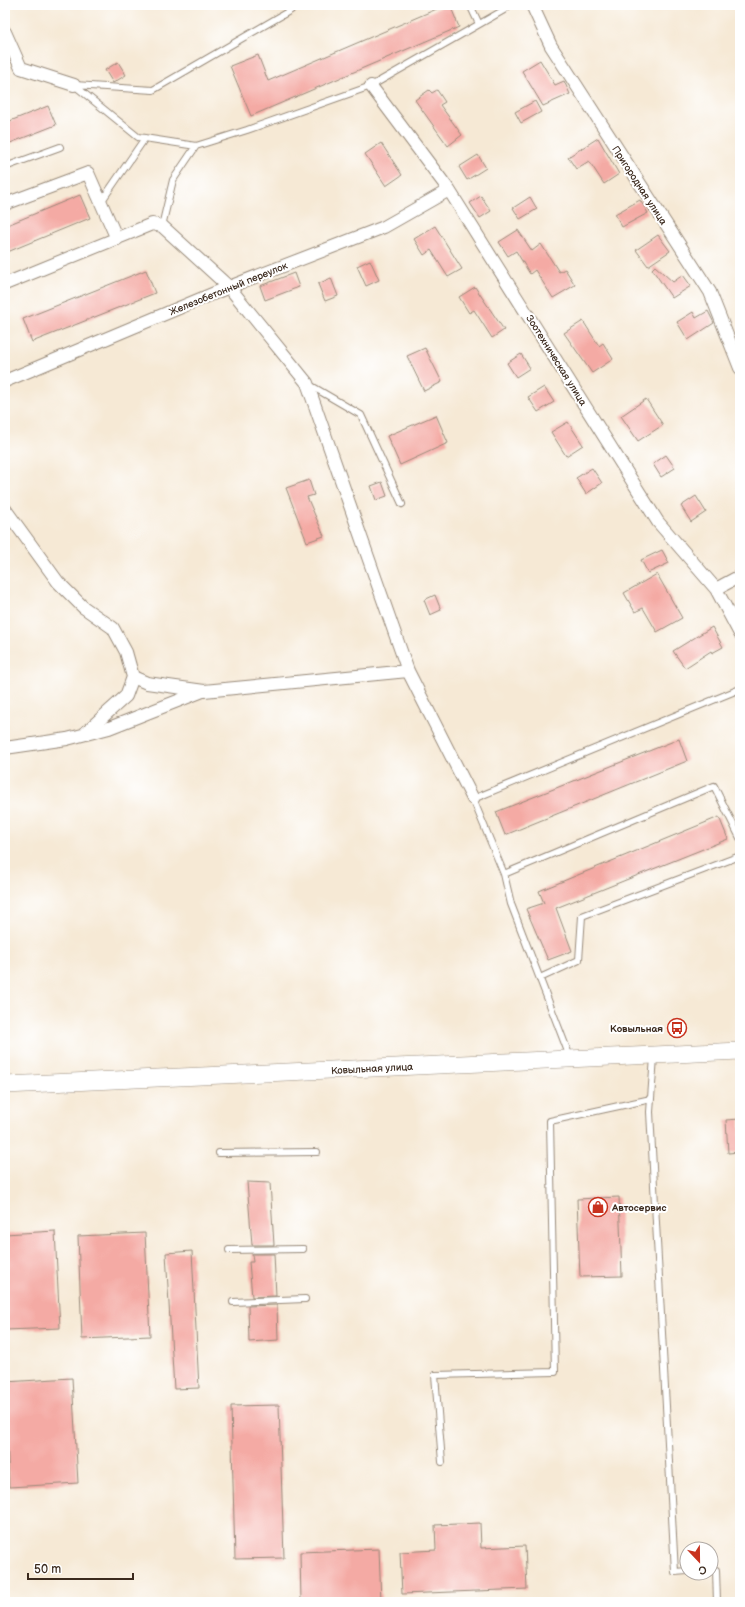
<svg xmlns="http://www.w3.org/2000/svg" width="745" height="1607" font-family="'Balsamiq Sans',sans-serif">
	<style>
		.building { fill: #f4aaa4 }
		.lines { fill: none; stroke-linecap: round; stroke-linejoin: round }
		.service-casing { stroke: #988a7a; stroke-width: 8 }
		.minor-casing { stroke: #988a7a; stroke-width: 14 }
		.secondary-casing { stroke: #988a7a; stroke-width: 18 }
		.service { stroke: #fff; stroke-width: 6 }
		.minor { stroke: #fff; stroke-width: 12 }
		.secondary { stroke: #fff; stroke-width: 17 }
		.labels { text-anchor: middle; stroke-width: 4; stroke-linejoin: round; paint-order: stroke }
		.street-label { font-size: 10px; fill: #3b2a1e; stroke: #fff }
		.poi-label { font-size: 10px; font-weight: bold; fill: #3b2a1e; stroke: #fff; text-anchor: end }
	</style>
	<rect width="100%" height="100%" fill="#fff"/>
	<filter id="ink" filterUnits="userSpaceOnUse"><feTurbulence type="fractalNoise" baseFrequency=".025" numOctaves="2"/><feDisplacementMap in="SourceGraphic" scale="8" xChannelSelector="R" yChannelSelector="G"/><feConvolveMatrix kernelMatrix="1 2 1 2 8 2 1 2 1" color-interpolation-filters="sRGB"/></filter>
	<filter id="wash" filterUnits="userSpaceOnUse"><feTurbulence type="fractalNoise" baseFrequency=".012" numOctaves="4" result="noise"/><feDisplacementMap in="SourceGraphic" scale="16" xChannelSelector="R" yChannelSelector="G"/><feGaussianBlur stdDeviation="0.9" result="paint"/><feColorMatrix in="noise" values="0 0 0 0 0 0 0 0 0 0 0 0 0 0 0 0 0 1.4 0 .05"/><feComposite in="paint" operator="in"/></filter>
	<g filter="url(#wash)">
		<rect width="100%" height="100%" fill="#f6e9d5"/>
		<g id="blocks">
			<path class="building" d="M 446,5 L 450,5 L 459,27 L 251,116 L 230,66 L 258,55 L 268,81 Z
				M 540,60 L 555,85 L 564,81 L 570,94 L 543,106 L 522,71 Z
				M 118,62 L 126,75 L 113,83 L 105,70 Z
				M 429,90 L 432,93 L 437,90 L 445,102 L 440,105 L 462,135 L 448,146 L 415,100 Z
				M 535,101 L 541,112 L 521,123 L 515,112 Z
				M 48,106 L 56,125 L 5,145 L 5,123 Z
				M 598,138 L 619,174 L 604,184 L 589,161 L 576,169 L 568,157 Z
				M 381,143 L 402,175 L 386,186 L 365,154 Z
				M 478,155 L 486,168 L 467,180 L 459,167 Z
				M 80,195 L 90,218 L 5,253 L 5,226 Z
				M 481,196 L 491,211 L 480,218 L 470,203 Z
				M 530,197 L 537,209 L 520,219 L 513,208 Z
				M 640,200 L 648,213 L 622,227 L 615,214 Z
				M 435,226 L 462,269 L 448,277 L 431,250 L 424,255 L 414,239 Z
				M 518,230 L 532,251 L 541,244 L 559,272 L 565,269 L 575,285 L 553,298 L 535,270 L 530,274 L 516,251 L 508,256 L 499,242 Z
				M 658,235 L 670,251 L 648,266 L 636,250 Z
				M 370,260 L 379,280 L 366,286 L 357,266 Z
				M 655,266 L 673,282 L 683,275 L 691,286 L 672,298 L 652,269 Z
				M 146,270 L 155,293 L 32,342 L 23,319 Z
				M 294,273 L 299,287 L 265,300 L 260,286 Z
				M 331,278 L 338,296 L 325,301 L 318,284 Z
				M 475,287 L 504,330 L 492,338 L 474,310 L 469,313 L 459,297 Z
				M 708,311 L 714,323 L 688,340 L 677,322 L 693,312 L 696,318 Z
				M 583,321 L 599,346 L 603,343 L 613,359 L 592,373 L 564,333 Z
				M 425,348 L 442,382 L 424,391 L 407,356 Z
				M 521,354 L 530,368 L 516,377 L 507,363 Z
				M 544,387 L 554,402 L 538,412 L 528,397 Z
				M 646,399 L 663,425 L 638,441 L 621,416 Z
				M 436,415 L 448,443 L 400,465 L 387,436 Z
				M 568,422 L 583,445 L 566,456 L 551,432 Z
				M 666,455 L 675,468 L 661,477 L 653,464 Z
				M 592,468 L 602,483 L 586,494 L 576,478 Z
				M 309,480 L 314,495 L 307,497 L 324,536 L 307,542 L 286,488 Z
				M 382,482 L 387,496 L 376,500 L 371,486 Z
				M 696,496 L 706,512 L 691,522 L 681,506 Z
				M 662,550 L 669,563 L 648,573 L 641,560 Z
				M 657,574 L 682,618 L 657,632 L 643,608 L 635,612 L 624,593 Z
				M 435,595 L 441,610 L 430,615 L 424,600 Z
				M 712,627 L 723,647 L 712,653 L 711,651 L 685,668 L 673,651 Z
				M 679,739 L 687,761 L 505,835 L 496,812 Z
				M 719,817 L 728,839 L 556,908 L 572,951 L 548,960 L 526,909 L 544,903 L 539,891 Z
				M 740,1119 L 740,1152 L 728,1153 L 726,1120 Z
				M 247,1182 L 270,1183 L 274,1245 L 252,1245 Z
				M 619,1197 L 622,1276 L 580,1277 L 577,1199 Z
				M 55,1231 L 60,1328 L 5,1330 L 5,1234 Z
				M 145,1233 L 150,1336 L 82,1339 L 78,1236 Z
				M 192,1251 L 199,1388 L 174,1389 L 166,1253 Z
				M 252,1254 L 274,1254 L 276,1296 L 252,1297 L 249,1262 L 253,1262 Z
				M 277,1305 L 278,1340 L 249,1342 L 248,1306 Z
				M 72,1378 L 78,1483 L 9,1487 L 5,1382 Z
				M 279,1405 L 284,1558 L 235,1559 L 231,1406 Z
				M 480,1523 L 481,1548 L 525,1546 L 527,1589 L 402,1594 L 400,1552 L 436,1550 L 435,1525 Z
				M 379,1549 L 381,1602 L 301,1602 L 300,1552 Z"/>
		</g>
	</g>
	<g filter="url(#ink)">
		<use href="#blocks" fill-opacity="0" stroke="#988a7a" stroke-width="1"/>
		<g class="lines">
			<g class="service-casing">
				<path id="service" d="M 470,5 L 479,24
					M 74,85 L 138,137 L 196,146 L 247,130 L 371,86 L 504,10 L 509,5
					M 74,85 L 153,90 L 291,10 L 293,5
					M 5,167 L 60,147
					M 101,202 L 145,138
					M 162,226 L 173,180 L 196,146
					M 308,384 L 361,415 L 402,504
					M 504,874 L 714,786 L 740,838
					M 540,978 L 579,960 L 582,916 L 740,856
					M 570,1057 L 511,904 L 504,874 L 473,799 L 740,689
					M 654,1057 L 650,1112 L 675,1572 L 687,1571
					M 219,1153 L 317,1152
					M 229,1250 L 303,1249
					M 233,1302 L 305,1299
					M 442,1462 L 435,1375 L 555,1372 L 550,1121 L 651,1099
					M 711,1570 L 716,1570 L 717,1602"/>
			</g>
			<g class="minor-casing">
				<path id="minor" d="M 532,5 L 551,46 L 710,292 L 740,368
					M 5,32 L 21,68 L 74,85
					M 371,86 L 449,190 L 658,522 L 716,589 L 740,634
					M 5,204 L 88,173 L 117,239
					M 5,284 L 152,224 L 162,226 L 229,287 L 307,383 L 408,671 L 473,799
					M 5,381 L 229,287 L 384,227 L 449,190
					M 5,509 L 58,582 L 83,607 L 113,628 L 126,652 L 133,677 L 147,683 L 204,691 L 408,671
					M 716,589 L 740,576
					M 86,732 L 126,696 L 133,677
					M 5,748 L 67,739 L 109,728 L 203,691"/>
			</g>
			<g class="secondary-casing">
				<path id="secondary" d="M 5,1085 L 740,1051"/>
			</g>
			<use href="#service" class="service"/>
			<use href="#minor" class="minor"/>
			<use href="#secondary" class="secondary"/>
		</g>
	</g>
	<defs>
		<g id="bus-ring" transform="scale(1)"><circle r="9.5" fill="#fff" stroke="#c8321e" stroke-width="1.5"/><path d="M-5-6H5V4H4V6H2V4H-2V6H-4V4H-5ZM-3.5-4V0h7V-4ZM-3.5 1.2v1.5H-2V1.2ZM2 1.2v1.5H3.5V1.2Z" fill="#c8321e"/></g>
		<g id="shop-ring" transform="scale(1)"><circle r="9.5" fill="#fff" stroke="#c8321e" stroke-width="1.5"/><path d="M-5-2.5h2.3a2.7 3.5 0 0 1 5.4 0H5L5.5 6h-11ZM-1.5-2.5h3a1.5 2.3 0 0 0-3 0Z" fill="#c8321e"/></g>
	</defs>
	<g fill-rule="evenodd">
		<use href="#bus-ring" x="677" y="1028"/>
		<use href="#shop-ring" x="598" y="1207"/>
	</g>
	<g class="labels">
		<g class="street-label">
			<text transform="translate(640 185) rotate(57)" y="4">Пригородная улица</text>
			<text transform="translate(228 288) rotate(-22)" y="4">Железобетонный переулок</text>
			<text transform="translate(557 360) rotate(58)" y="4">Зоотехническая улица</text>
			<text transform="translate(372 1068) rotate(-3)" y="4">Ковыльная улица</text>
		</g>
		<g class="poi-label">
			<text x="663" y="1032">Ковыльная</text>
			<text x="612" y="1211" text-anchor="start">Автосервис</text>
		</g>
	</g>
	<rect width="745" height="1607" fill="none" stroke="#fff" stroke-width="20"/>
	<g transform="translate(699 1561) rotate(158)"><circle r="19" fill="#ffffff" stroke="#b1aaa5"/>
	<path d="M0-3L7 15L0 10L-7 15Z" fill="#c8321e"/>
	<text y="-6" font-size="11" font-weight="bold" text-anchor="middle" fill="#3b2a1e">С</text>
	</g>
	<path d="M28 1573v6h105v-6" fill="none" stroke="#3b2a1e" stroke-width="2"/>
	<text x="34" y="1573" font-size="12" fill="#3b2a1e" stroke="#ffffff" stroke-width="3" paint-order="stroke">50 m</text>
</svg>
